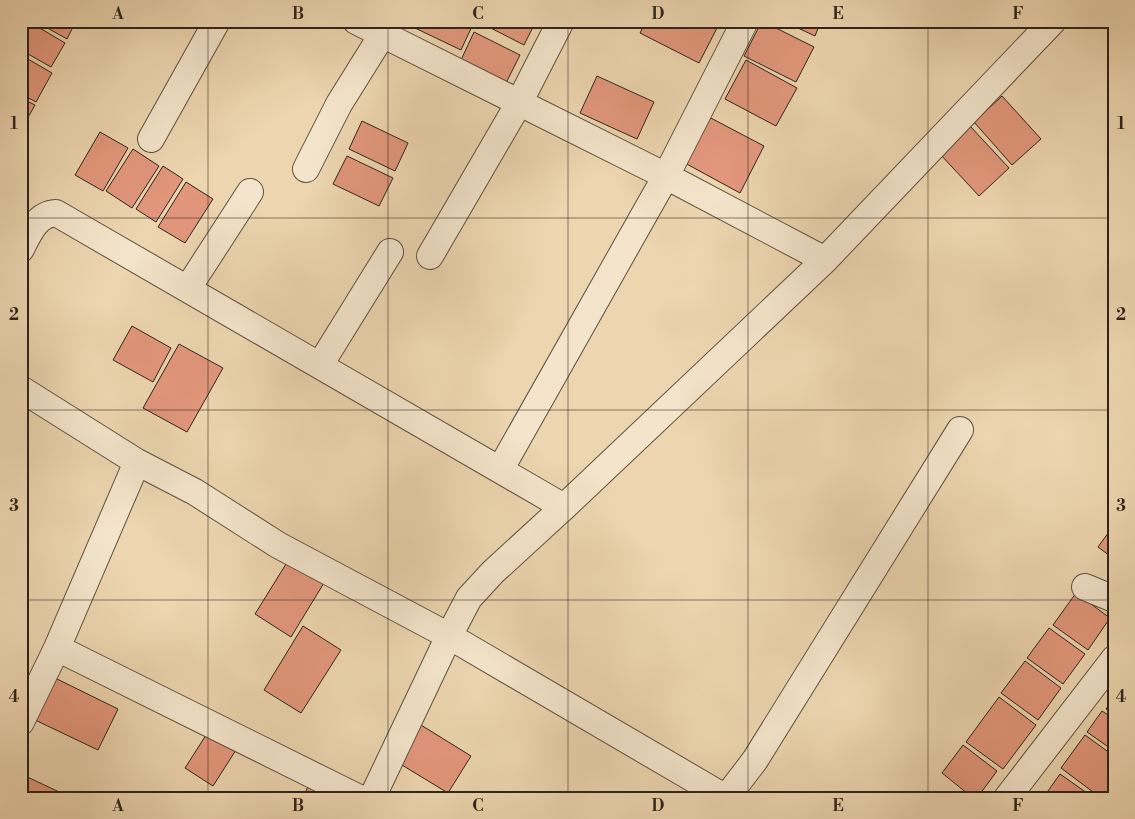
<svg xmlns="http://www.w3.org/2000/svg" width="1135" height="819" font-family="'Libre Bodoni',serif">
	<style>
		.building { fill: #e2977c; stroke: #2f241c }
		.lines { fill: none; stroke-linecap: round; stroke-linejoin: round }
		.street-casing { stroke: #5e5041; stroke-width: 28 }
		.street { stroke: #f3e4cb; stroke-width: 26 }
		.grid { fill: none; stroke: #2f241c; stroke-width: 1; stroke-opacity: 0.55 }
		.neatline { fill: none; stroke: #2f241c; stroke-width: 2 }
		.grid-label { font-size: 16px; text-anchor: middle; font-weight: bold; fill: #2f241c }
	</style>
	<rect width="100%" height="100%" fill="#ecd5af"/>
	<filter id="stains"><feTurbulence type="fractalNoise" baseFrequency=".004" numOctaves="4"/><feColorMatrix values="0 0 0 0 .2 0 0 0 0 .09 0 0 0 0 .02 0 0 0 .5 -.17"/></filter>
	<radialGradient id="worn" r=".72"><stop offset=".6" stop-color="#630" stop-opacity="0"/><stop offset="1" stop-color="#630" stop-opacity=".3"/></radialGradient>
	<path class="building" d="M 21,21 L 28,21 L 65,43 L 51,67 L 21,50 Z
		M 35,21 L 76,21 L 67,39 Z
		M 418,21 L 473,21 L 474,22 L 461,50 L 415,28 Z
		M 479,21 L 536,21 L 524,45 L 479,22 Z
		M 646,21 L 705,21 L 717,28 L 699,63 L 640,33 Z
		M 762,21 L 814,47 L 796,82 L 744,56 Z
		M 783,21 L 821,21 L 815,36 Z
		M 474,32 L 520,55 L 506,83 L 461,60 Z
		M 21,55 L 52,73 L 36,102 L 21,94 Z
		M 746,60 L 797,88 L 776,126 L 725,99 Z
		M 597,76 L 654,102 L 637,139 L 580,113 Z
		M 1002,96 L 1041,139 L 1012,165 L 974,122 Z
		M 21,98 L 35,105 L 21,130 Z
		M 707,116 L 764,146 L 740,193 L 683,162 Z
		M 362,121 L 408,143 L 395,171 L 349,149 Z
		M 970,126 L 1009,168 L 979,196 L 940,154 Z
		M 100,132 L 128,148 L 103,191 L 75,175 Z
		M 133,149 L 159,166 L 132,208 L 106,191 Z
		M 347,156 L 393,178 L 379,206 L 333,184 Z
		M 163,166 L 183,179 L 156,222 L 136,209 Z
		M 186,182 L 213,199 L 185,243 L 158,227 Z
		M 132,326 L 171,348 L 153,382 L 113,360 Z
		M 179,344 L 223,368 L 187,432 L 143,408 Z
		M 1114,525 L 1114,559 L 1098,547 Z
		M 291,556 L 327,578 L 291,637 L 255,614 Z
		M 1076,593 L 1110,618 L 1088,650 L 1053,625 Z
		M 303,626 L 341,650 L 301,713 L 264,690 Z
		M 1049,628 L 1085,654 L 1063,684 L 1027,658 Z
		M 1025,661 L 1061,688 L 1038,720 L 1001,693 Z
		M 53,677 L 118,709 L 98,750 L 33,719 Z
		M 999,697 L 1036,725 L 1003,769 L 966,742 Z
		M 1114,698 L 1114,714 L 1106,709 Z
		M 1102,711 L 1114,719 L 1114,751 L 1087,732 Z
		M 421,725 L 471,756 L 448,793 L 397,762 Z
		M 208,732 L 236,750 L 213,786 L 185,768 Z
		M 1085,735 L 1114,756 L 1114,784 L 1103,798 L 1101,798 L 1061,768 Z
		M 963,745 L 997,771 L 977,798 L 973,798 L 942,773 Z
		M 21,774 L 72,798 L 21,798 Z
		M 1060,774 L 1094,798 L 1043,798 Z
		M 309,784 L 339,798 L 303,798 Z"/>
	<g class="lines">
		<g class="street-casing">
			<path id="street" d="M 356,21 L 666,176 L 825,260
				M 151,139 L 217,21
				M 306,169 L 339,104 L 382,35 L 389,21
				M 21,249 C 29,233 37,214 56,213 L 564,507
				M 430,256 L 519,103 L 561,21
				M 188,288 L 250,192
				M 320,365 L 390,252
				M 21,389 L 137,462 L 195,492 L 278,545 L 449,636 L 726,798
				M 500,470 L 666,176 L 745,21
				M 1085,587 L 1114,599
				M 57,648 L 359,798
				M 21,722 L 57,648 L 137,462
				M 372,798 L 449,636 L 469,598 L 493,572 L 564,507 L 825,260 L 1053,21
				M 726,798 L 755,760 L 960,430
				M 1007,798 L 1114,659"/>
		</g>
		<use href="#street" class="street"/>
	</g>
	<path class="grid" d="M 208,21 L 208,798M 388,21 L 388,798M 568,21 L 568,798M 748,21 L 748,798M 928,21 L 928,798M 21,218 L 1114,218M 21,410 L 1114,410M 21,600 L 1114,600"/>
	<rect width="1135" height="819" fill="none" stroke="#ecd5af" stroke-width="55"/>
	<rect x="28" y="28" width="1080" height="764" class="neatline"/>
	<g class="grid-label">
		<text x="118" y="19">A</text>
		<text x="298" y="19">B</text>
		<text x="478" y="19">C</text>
		<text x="658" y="19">D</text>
		<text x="838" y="19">E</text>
		<text x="1018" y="19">F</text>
		<text x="14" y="129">1</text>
		<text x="1121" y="129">1</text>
		<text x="14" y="320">2</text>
		<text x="1121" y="320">2</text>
		<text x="14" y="511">3</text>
		<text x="1121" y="511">3</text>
		<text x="14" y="702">4</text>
		<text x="1121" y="702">4</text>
		<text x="118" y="811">A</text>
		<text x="298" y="811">B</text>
		<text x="478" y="811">C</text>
		<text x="658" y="811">D</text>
		<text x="838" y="811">E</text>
		<text x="1018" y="811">F</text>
	</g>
	<rect width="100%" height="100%" filter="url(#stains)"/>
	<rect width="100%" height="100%" fill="url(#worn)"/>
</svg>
